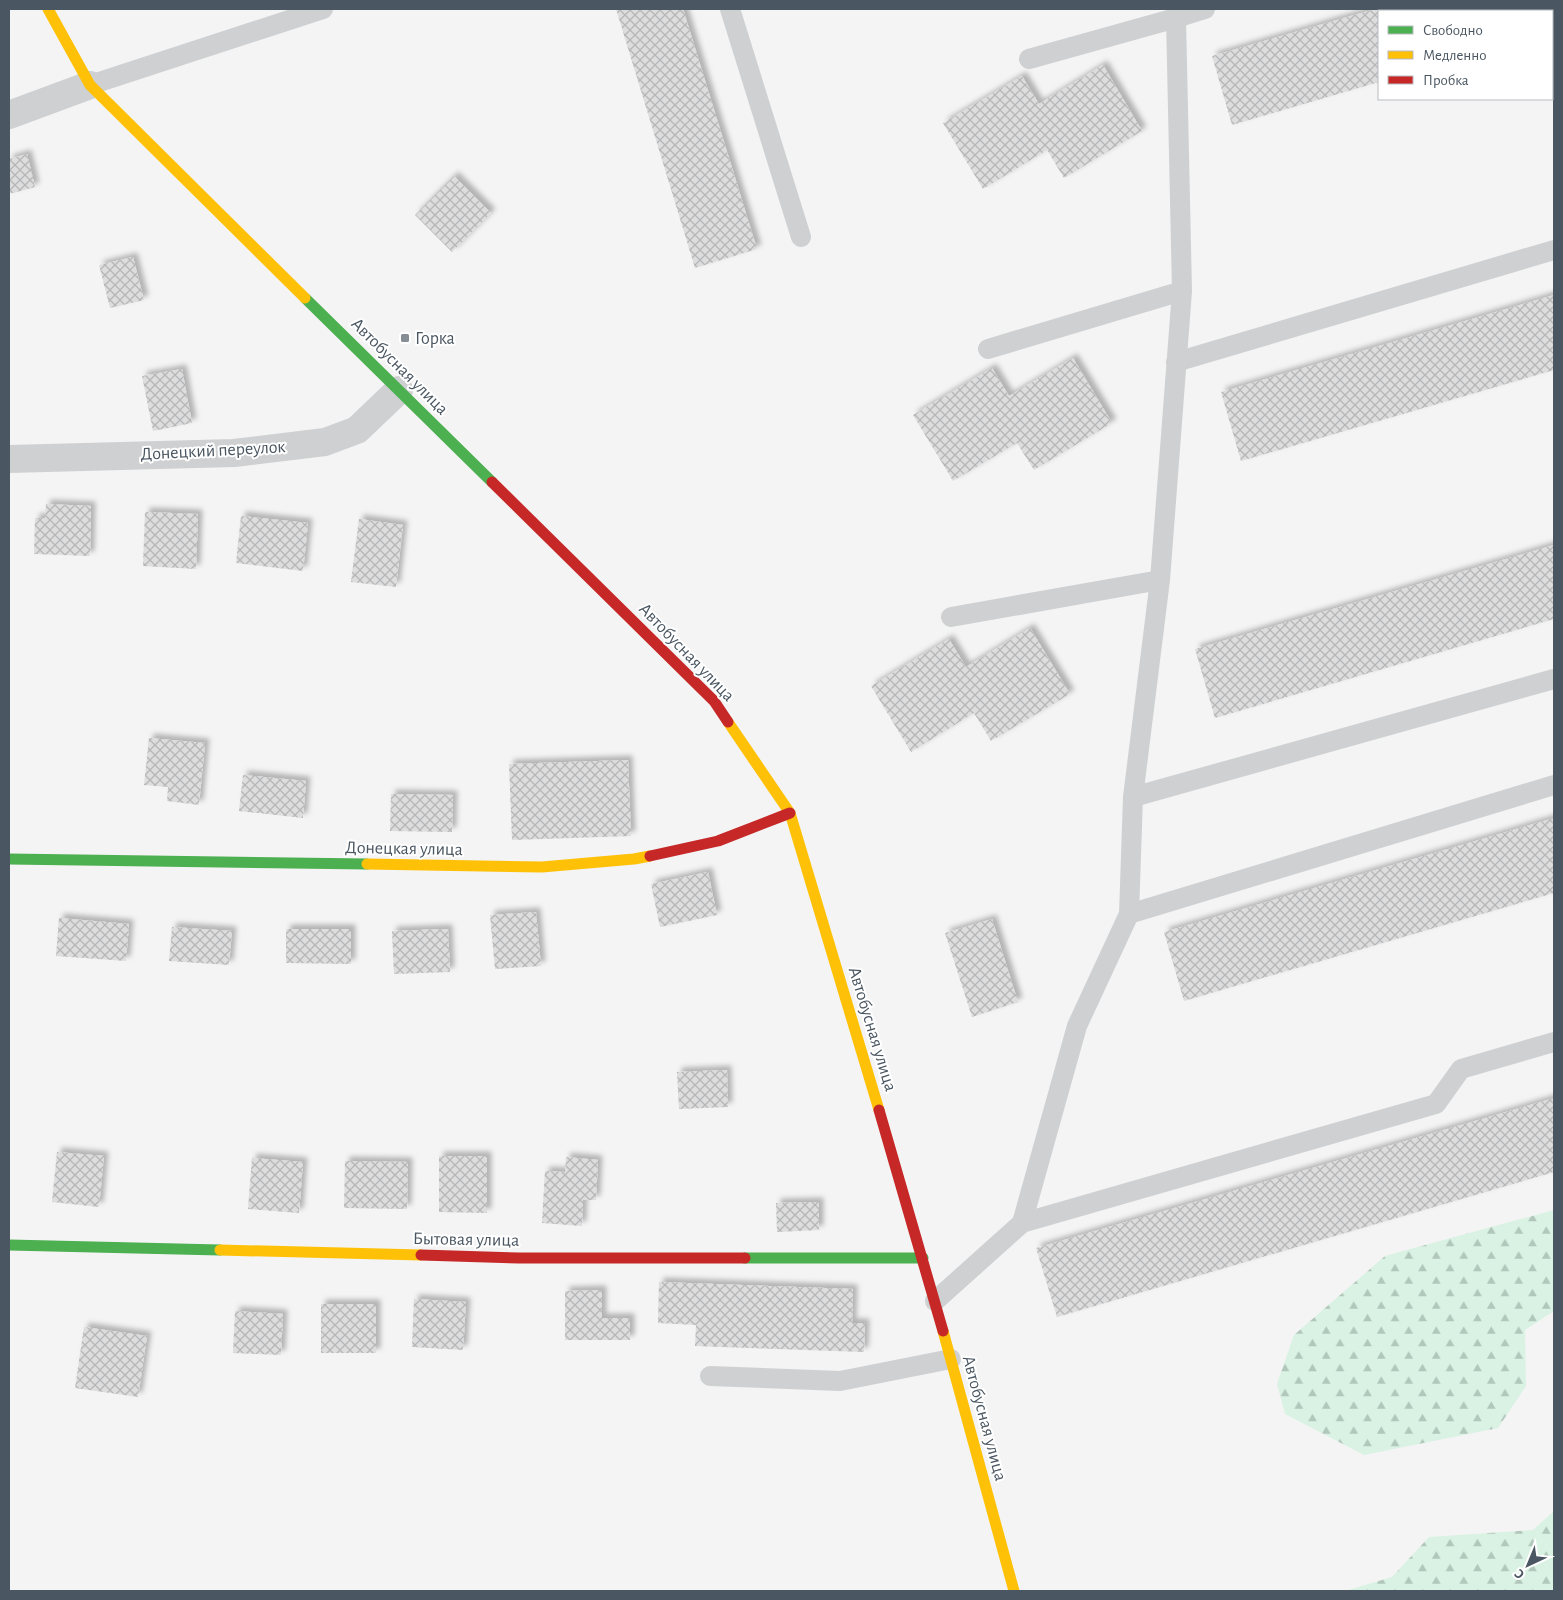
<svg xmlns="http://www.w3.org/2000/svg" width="1563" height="1600" font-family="'Alegreya Sans',sans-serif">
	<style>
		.forest { fill: url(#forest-firs) }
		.building { fill: url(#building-cross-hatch); filter: url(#shadow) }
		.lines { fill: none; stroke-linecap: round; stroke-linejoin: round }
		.lane { stroke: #ced0d2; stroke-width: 20 }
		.street { stroke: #ced0d2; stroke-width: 28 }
		.fast { stroke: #4caf50; stroke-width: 11 }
		.slow { stroke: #ffc107; stroke-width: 11 }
		.jam { stroke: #c62828; stroke-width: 11 }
		.poi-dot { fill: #868d94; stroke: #fff; stroke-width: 2 }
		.labels { text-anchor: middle; stroke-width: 4; stroke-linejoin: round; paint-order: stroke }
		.poi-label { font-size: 18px; fill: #4a5661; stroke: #fff; text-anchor: start }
		.street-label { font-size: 18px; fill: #4a5661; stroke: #fff }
	</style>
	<defs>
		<pattern id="forest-firs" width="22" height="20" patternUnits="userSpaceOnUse" patternTransform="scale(1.25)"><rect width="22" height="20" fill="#d9f2e3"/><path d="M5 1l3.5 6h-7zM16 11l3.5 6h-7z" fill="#b2c7bb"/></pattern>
		<pattern id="building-cross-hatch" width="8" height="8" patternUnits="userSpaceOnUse" patternTransform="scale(1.25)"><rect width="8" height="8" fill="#ddddde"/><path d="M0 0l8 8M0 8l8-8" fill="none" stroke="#b5b6b7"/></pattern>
		<filter id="shadow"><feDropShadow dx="4.5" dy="-4.5" stdDeviation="2.5" flood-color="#0004"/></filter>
	</defs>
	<rect width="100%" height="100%" fill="#f4f4f4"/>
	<path class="forest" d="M 1554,1210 L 1554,1311 L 1525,1330 L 1526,1386 L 1498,1428 L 1364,1455 L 1285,1414 L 1277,1384 L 1294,1335 L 1385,1256 Z
		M 1554,1511 L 1554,1591 L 1345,1591 L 1392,1577 L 1429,1537 L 1533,1530 Z"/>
	<path class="building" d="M 616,9 L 683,9 L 757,249 L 695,268 Z
		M 1375,9 L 1554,9 L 1554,31 L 1552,32 L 1552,11 L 1379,11 L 1379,82 L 1232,125 L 1212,56 Z
		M 1103,65 L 1142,131 L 1064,178 L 1047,150 L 983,189 L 943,123 L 1022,76 L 1039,104 Z
		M 27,154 L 35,187 L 9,194 L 9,159 Z
		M 454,176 L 491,213 L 452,252 L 415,215 Z
		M 133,257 L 144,300 L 110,308 L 99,265 Z
		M 1554,295 L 1554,370 L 1241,461 L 1221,392 Z
		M 1073,358 L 1112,423 L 1034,470 L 1017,443 L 953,481 L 913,415 L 992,368 L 1009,396 Z
		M 182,369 L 192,423 L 153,431 L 142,376 Z
		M 46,504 L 91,506 L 90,556 L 34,554 L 35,518 L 45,518 Z
		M 145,512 L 198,514 L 196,569 L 143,566 Z
		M 241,516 L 308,523 L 303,571 L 236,563 Z
		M 359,519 L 403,525 L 396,587 L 351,582 Z
		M 1554,545 L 1554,619 L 1215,718 L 1195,649 Z
		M 1030,628 L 1070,694 L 991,741 L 974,713 L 911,752 L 871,686 L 949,639 L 966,667 Z
		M 149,738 L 205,743 L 199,805 L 167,801 L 168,787 L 144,785 Z
		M 628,760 L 631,836 L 512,840 L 509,764 Z
		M 243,775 L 306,781 L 303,818 L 239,811 Z
		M 391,794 L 453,795 L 452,832 L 390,831 Z
		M 1554,818 L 1554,893 L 1184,1001 L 1164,932 Z
		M 708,872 L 717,915 L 660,927 L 651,884 Z
		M 536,912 L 541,966 L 495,969 L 490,915 Z
		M 59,918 L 129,924 L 126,961 L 56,956 Z
		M 992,919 L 1018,1002 L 972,1017 L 945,933 Z
		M 172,927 L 232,931 L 229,965 L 169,961 Z
		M 286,929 L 351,929 L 351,964 L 286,963 Z
		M 448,929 L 450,972 L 394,974 L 392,931 Z
		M 727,1070 L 728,1107 L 679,1109 L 677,1072 Z
		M 1554,1098 L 1554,1172 L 1057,1317 L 1036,1248 Z
		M 57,1152 L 104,1156 L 99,1207 L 52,1202 Z
		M 439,1156 L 487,1156 L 487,1213 L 439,1212 Z
		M 566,1157 L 598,1160 L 596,1200 L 583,1200 L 582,1226 L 542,1223 L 545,1171 L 565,1172 Z
		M 252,1158 L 303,1162 L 299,1213 L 248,1209 Z
		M 345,1161 L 408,1162 L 407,1209 L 344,1208 Z
		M 819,1202 L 819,1230 L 777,1232 L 776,1203 Z
		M 659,1282 L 853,1289 L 852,1323 L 865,1323 L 864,1352 L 695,1346 L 696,1325 L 658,1323 Z
		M 602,1290 L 602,1318 L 630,1318 L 630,1340 L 565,1340 L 565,1291 Z
		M 414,1299 L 466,1302 L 463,1350 L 412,1347 Z
		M 321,1304 L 376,1304 L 376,1353 L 321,1353 Z
		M 235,1311 L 283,1314 L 281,1355 L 233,1353 Z
		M 84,1327 L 147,1336 L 138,1397 L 75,1388 Z"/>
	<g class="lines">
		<path class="lane" d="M 730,9 L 801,237
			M 1029,59 L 1176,18
			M 90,85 L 323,9
			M 988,349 L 1182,291
			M 1176,362 L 1554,250
			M 951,617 L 1160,580
			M 1133,797 L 1554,679
			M 1129,914 L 1554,785
			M 1022,1223 L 1436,1104 L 1461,1069 L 1554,1042
			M 935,1301 L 1022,1223 L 1077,1026 L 1129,914 L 1133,797 L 1160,580 L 1182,291 L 1176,18 L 1205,9
			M 710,1376 L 840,1381 L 951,1359"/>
		<path class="street" d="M 9,115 L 90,85
			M 9,459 L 234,453 L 325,442 L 357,430 L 399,390"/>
		<path class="fast" d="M 305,298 L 492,482
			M 9,859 L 367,864
			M 9,1245 L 220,1250
			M 745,1258 L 923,1258"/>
		<path class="slow" d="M 48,9 L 90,85 L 305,298
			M 728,722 L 790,813 L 879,1110
			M 367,864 L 542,867 L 634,859 L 650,856
			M 220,1250 L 421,1255
			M 943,1331 L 1014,1591"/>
		<path class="jam" d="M 492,482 L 714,701 L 728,722
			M 650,856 L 718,841 L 790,813
			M 879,1110 L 943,1331
			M 421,1255 L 519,1258 L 745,1258"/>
	</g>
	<rect class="poi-dot" x="400" y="333" width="10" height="10" rx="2.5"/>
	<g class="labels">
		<g class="poi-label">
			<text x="415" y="344">Горка</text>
		</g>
		<g class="street-label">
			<text transform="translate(400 366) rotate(45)" y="6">Автобусная улица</text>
			<text transform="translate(213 450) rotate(-3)" y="6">Донецкий переулок</text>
			<text transform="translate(687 652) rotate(46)" y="6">Автобусная улица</text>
			<text transform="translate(404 848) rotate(1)" y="6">Донецкая улица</text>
			<text transform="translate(873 1029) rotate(73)" y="6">Автобусная улица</text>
			<text transform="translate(466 1239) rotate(1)" y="6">Бытовая улица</text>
			<text transform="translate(985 1418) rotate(75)" y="6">Автобусная улица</text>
		</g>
	</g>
	<rect width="1563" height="1600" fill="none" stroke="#4a5661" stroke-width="20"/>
	<rect x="1378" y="10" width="175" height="90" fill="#ffffff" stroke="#b7bbc0"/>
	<rect x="1388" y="26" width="25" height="8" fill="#4caf50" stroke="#b7bbc0"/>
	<text x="1423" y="35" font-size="15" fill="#4a5661">Свободно</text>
	<rect x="1388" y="51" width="25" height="8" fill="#ffc107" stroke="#b7bbc0"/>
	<text x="1423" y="60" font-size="15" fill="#4a5661">Медленно</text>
	<rect x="1388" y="76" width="25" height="8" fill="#c62828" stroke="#b7bbc0"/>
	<text x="1423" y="85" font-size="15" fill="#4a5661">Пробка</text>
	<g transform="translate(1528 1565) rotate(224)" stroke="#ffffff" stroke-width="4" paint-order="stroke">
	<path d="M0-4L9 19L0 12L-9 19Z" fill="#4a5661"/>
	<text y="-8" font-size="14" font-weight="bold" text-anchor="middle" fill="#4a5661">С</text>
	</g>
</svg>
